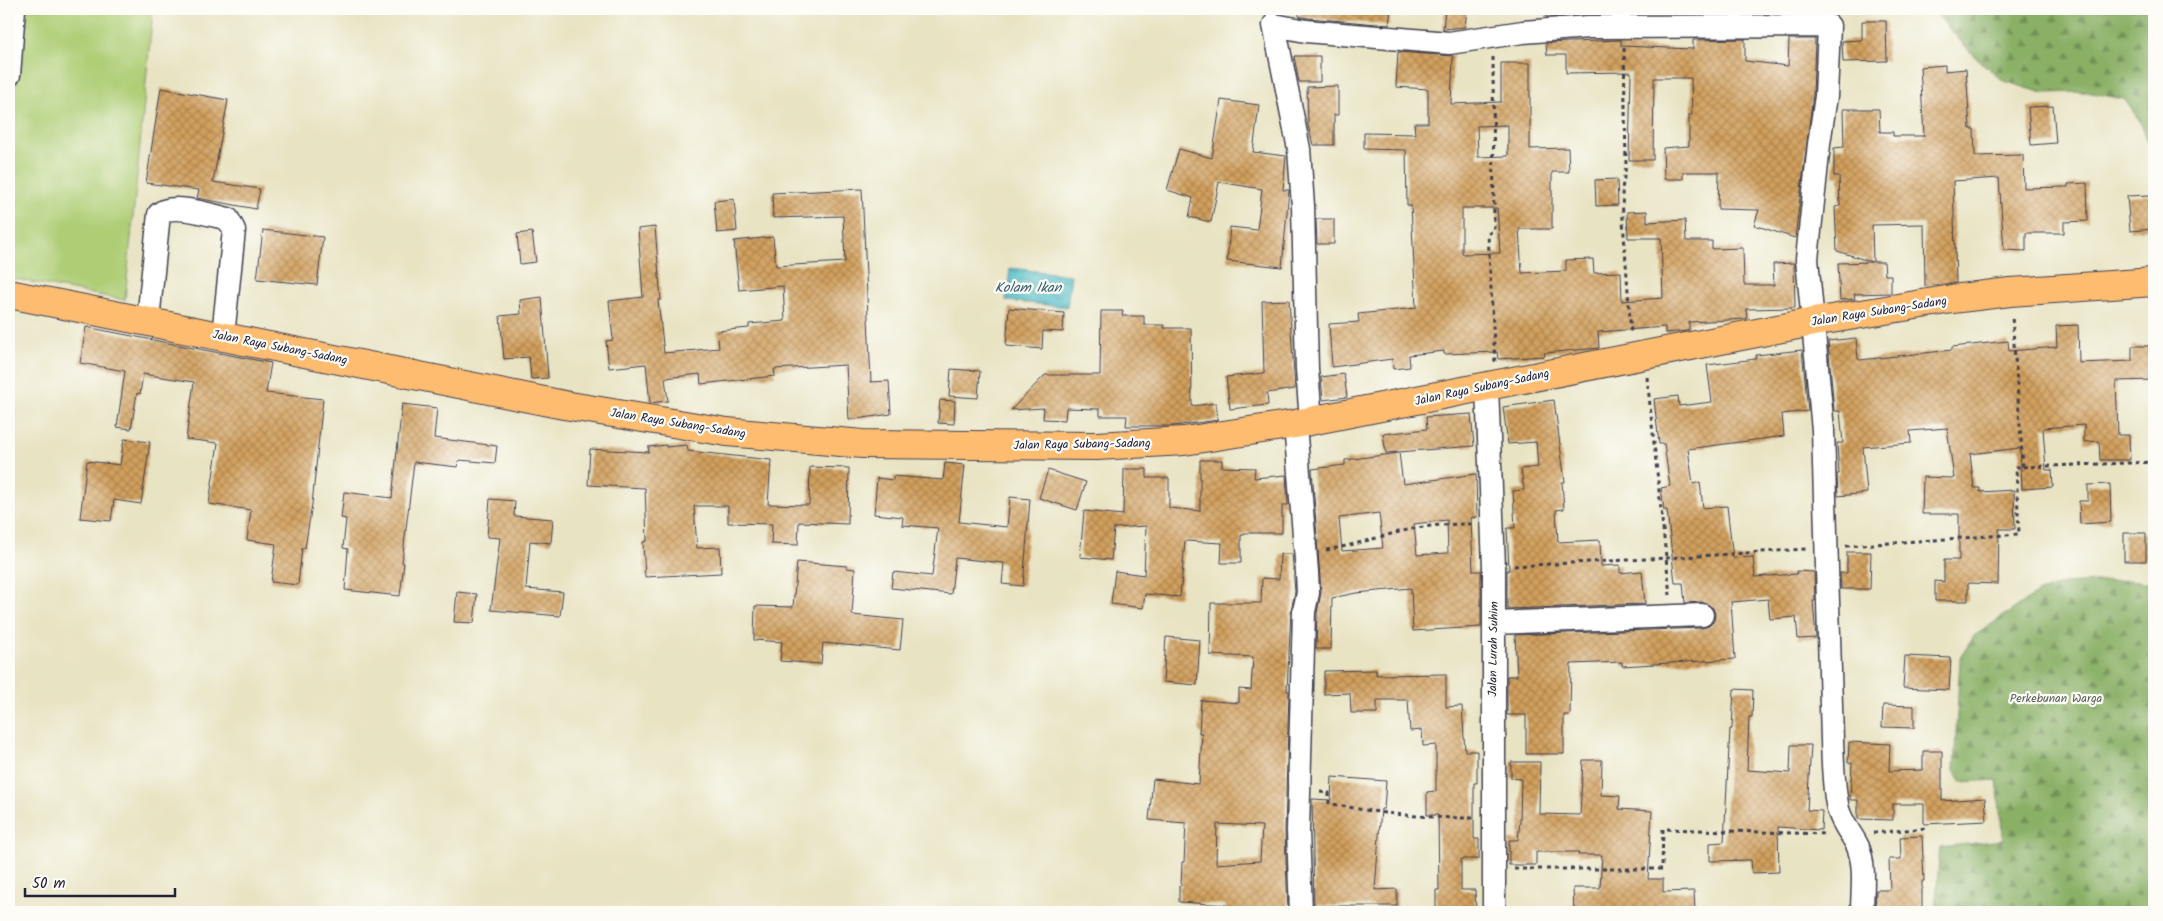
<svg xmlns="http://www.w3.org/2000/svg" width="2163" height="921" font-family="Kalam,sans-serif">
	<style>
		.forest { fill: url(#forest-firs); stroke: #566950 }
		.pitch { fill: #aecd74; stroke: #687858 }
		.water { fill: url(#water-waves); stroke: #366e7e }
		.building { fill: url(#building-cross-hatch); fill-rule: evenodd }
		.lines { fill: none; stroke-linecap: round; stroke-linejoin: round }
		.service-casing { stroke: #403f4f; stroke-width: 14 }
		.minor-casing { stroke: #403f4f; stroke-width: 25 }
		.primary-casing { stroke: #403f4f; stroke-width: 30 }
		.path { stroke: #403f4f; stroke-width: 3; stroke-dasharray: 4 4; stroke-linecap: butt }
		.service { stroke: #fff; stroke-width: 11 }
		.minor { stroke: #fff; stroke-width: 22 }
		.primary { stroke: #febc70; stroke-width: 28 }
		.labels { text-anchor: middle; stroke-width: 4.5; stroke-linejoin: round; paint-order: stroke }
		.street-label { font-size: 12px; fill: #22223b; stroke: #fdfcf7 }
		.park-label { font-size: 12px; fill: #535e4f; stroke: #fdfcf7 }
		.water-label { font-size: 14px; font-style: italic; fill: #325e71; stroke: #fdfcf7 }
	</style>
	<defs>
		<pattern id="forest-firs" width="22" height="20" patternUnits="userSpaceOnUse" patternTransform="scale(1.25)"><rect width="22" height="20" fill="#8ab066"/><path d="M5 1l3.5 6h-7zM16 11l3.5 6h-7z" fill="#708f55"/></pattern>
		<pattern id="water-waves" width="16" height="10" patternUnits="userSpaceOnUse" patternTransform="scale(1.25)"><rect width="16" height="10" fill="#4ab9c2"/><path d="M0 5q4-4 8 0t8 0" fill="none" stroke="#3d969f"/></pattern>
		<pattern id="building-cross-hatch" width="8" height="8" patternUnits="userSpaceOnUse" patternTransform="scale(1.25)"><rect width="8" height="8" fill="#d2a05d"/><path d="M0 0l8 8M0 8l8-8" fill="none" stroke="#aa824e"/></pattern>
	</defs>
	<rect width="100%" height="100%" fill="#fdfcf7"/>
	<filter id="ink" filterUnits="userSpaceOnUse"><feTurbulence type="fractalNoise" baseFrequency=".02" numOctaves="2"/><feDisplacementMap in="SourceGraphic" scale="10" xChannelSelector="R" yChannelSelector="G"/><feConvolveMatrix kernelMatrix="1 2 1 2 8 2 1 2 1" color-interpolation-filters="sRGB"/></filter>
	<filter id="wash" filterUnits="userSpaceOnUse"><feTurbulence type="fractalNoise" baseFrequency=".0096" numOctaves="4" result="noise"/><feDisplacementMap in="SourceGraphic" scale="20" xChannelSelector="R" yChannelSelector="G"/><feGaussianBlur stdDeviation="1.12" result="paint"/><feColorMatrix in="noise" values="0 0 0 0 0 0 0 0 0 0 0 0 0 0 0 0 0 1.4 0 .05"/><feComposite in="paint" operator="in"/></filter>
	<g filter="url(#wash)">
		<rect width="100%" height="100%" fill="#e8e3c2"/>
		<path class="forest" d="M 1935,9 L 2154,9 L 2154,158 L 2140,121 L 2124,99 L 2086,92 L 2043,93 L 2004,81 L 1974,56 L 1938,16 Z
			M 2128,580 L 2154,583 L 2154,912 L 1935,912 L 1940,847 L 2003,840 L 1997,780 L 1961,782 L 1954,770 L 1960,658 L 1974,636 L 2039,592 L 2064,584 Z"/>
		<path class="pitch" d="M 19,9 L 153,9 L 125,300 L 9,278 L 9,135 Z"/>
		<path class="water" d="M 1010,268 L 1071,275 L 1067,307 L 1006,301 Z"/>
		<g id="blocks">
			<path class="building" d="M 1299,9 L 1391,9 L 1389,25 L 1308,18 L 1299,16 Z
				M 1445,9 L 1467,9 L 1465,27 L 1443,29 Z
				M 1546,9 L 1624,9 L 1623,14 L 1546,17 Z
				M 1693,9 L 1745,9 L 1745,13 L 1693,13 Z
				M 1791,9 L 1820,9 L 1820,13 L 1791,13 Z
				M 1862,21 L 1886,21 L 1887,61 L 1843,62 L 1842,41 L 1862,40 Z
				M 1745,39 L 1745,61 L 1788,66 L 1789,39 L 1815,39 L 1813,95 L 1795,238 L 1754,225 L 1759,210 L 1718,209 L 1719,172 L 1683,172 L 1683,179 L 1664,179 L 1663,148 L 1689,146 L 1689,115 L 1692,115 L 1691,78 L 1654,78 L 1653,160 L 1629,160 L 1631,72 L 1566,73 L 1566,55 L 1547,55 L 1546,43 L 1621,40 L 1621,46 L 1693,49 L 1693,40 Z
				M 1398,52 L 1453,56 L 1451,104 L 1501,102 L 1501,63 L 1530,63 L 1530,149 L 1568,148 L 1569,172 L 1552,172 L 1552,229 L 1519,229 L 1522,273 L 1566,271 L 1566,260 L 1593,259 L 1594,273 L 1621,272 L 1622,301 L 1663,298 L 1661,238 L 1628,238 L 1627,212 L 1647,211 L 1647,222 L 1685,220 L 1686,241 L 1712,241 L 1712,249 L 1743,248 L 1744,285 L 1774,285 L 1773,264 L 1794,263 L 1795,308 L 1746,309 L 1747,319 L 1689,322 L 1689,330 L 1687,331 L 1665,333 L 1665,327 L 1598,332 L 1599,348 L 1544,353 L 1545,356 L 1498,359 L 1497,352 L 1444,354 L 1444,351 L 1409,355 L 1410,367 L 1393,369 L 1392,359 L 1332,367 L 1329,324 L 1359,322 L 1358,314 L 1416,308 L 1411,205 L 1407,205 L 1406,150 L 1364,149 L 1364,133 L 1415,134 L 1414,123 L 1428,123 L 1428,89 L 1396,87 ZM 1508,125 L 1508,156 L 1478,157 L 1477,126 ZM 1462,208 L 1497,208 L 1500,253 L 1462,254 Z
				M 1294,56 L 1320,56 L 1320,82 L 1299,82 Z
				M 1945,65 L 1945,71 L 1966,69 L 1970,129 L 1974,129 L 1975,156 L 2023,155 L 2024,188 L 2068,187 L 2068,184 L 2087,183 L 2088,221 L 2064,222 L 2064,233 L 2026,233 L 2026,251 L 2004,250 L 1999,178 L 1953,181 L 1956,283 L 1925,286 L 1924,224 L 1872,225 L 1873,262 L 1884,262 L 1885,275 L 1891,275 L 1891,293 L 1854,294 L 1855,299 L 1840,300 L 1838,263 L 1872,262 L 1837,251 L 1835,207 L 1840,206 L 1839,176 L 1834,176 L 1834,148 L 1844,147 L 1843,109 L 1879,109 L 1880,132 L 1893,132 L 1893,136 L 1924,136 L 1920,67 Z
				M 1338,86 L 1338,115 L 1334,115 L 1334,145 L 1313,145 L 1308,125 L 1307,87 Z
				M 161,88 L 228,100 L 213,182 L 260,189 L 256,209 L 197,198 L 199,190 L 146,183 Z
				M 1221,100 L 1259,105 L 1253,152 L 1286,156 L 1283,190 L 1289,190 L 1282,267 L 1227,261 L 1230,227 L 1257,230 L 1262,189 L 1219,182 L 1211,222 L 1189,217 L 1193,198 L 1167,190 L 1179,149 L 1212,158 Z
				M 2053,106 L 2056,143 L 2031,145 L 2028,107 Z
				M 1617,179 L 1618,205 L 1596,206 L 1595,180 Z
				M 862,189 L 871,382 L 889,381 L 891,414 L 849,420 L 846,365 L 774,369 L 775,376 L 701,384 L 700,374 L 665,378 L 668,401 L 650,403 L 646,364 L 609,368 L 606,341 L 613,340 L 609,301 L 643,297 L 638,229 L 655,227 L 661,300 L 658,300 L 664,353 L 719,348 L 717,331 L 749,328 L 749,324 L 785,321 L 783,286 L 739,290 L 734,241 L 773,237 L 776,266 L 845,262 L 843,216 L 773,218 L 772,193 Z
				M 2150,195 L 2153,229 L 2130,231 L 2127,196 Z
				M 734,199 L 737,231 L 717,233 L 714,201 Z
				M 1316,219 L 1334,219 L 1334,244 L 1317,244 Z
				M 263,230 L 323,237 L 317,285 L 257,279 Z
				M 532,232 L 536,262 L 520,264 L 517,234 Z
				M 542,297 L 548,378 L 531,379 L 529,357 L 504,359 L 500,316 L 521,314 L 520,300 Z
				M 1289,300 L 1295,389 L 1267,393 L 1268,405 L 1230,409 L 1226,377 L 1264,373 L 1262,301 Z
				M 1009,308 L 1064,313 L 1063,332 L 1043,331 L 1042,349 L 1006,346 Z
				M 1101,311 L 1123,311 L 1122,316 L 1144,316 L 1144,325 L 1164,325 L 1164,328 L 1191,328 L 1192,406 L 1216,403 L 1218,420 L 1174,426 L 1126,426 L 1127,416 L 1100,416 L 1100,409 L 1066,408 L 1065,420 L 1043,419 L 1044,408 L 1011,410 L 1045,375 L 1100,375 Z
				M 2078,325 L 2079,363 L 2132,361 L 2132,346 L 2154,346 L 2154,380 L 2116,381 L 2118,435 L 2129,435 L 2130,460 L 2100,460 L 2099,441 L 2084,442 L 2084,425 L 2043,428 L 2046,470 L 2052,470 L 2053,487 L 2022,489 L 2020,448 L 1970,454 L 1974,488 L 1980,488 L 1980,492 L 2014,490 L 2015,529 L 1999,529 L 1998,584 L 1968,583 L 1968,601 L 1935,601 L 1935,581 L 1944,582 L 1944,560 L 1959,560 L 1959,514 L 1922,514 L 1923,477 L 1954,478 L 1947,428 L 1910,431 L 1911,443 L 1863,447 L 1867,493 L 1838,496 L 1837,474 L 1839,474 L 1837,443 L 1843,443 L 1840,411 L 1834,411 L 1828,341 L 1856,338 L 1858,359 L 1860,360 L 1952,350 L 1952,347 L 2008,341 L 2009,351 L 2057,347 L 2056,326 Z
				M 86,327 L 271,363 L 266,393 L 323,399 L 312,504 L 305,548 L 302,548 L 298,585 L 271,582 L 276,544 L 247,540 L 251,510 L 209,504 L 218,443 L 186,439 L 194,382 L 143,374 L 140,394 L 137,393 L 131,429 L 117,427 L 125,371 L 80,363 Z
				M 1802,350 L 1808,411 L 1782,414 L 1784,436 L 1688,449 L 1693,484 L 1700,482 L 1703,508 L 1727,506 L 1733,558 L 1753,557 L 1755,577 L 1797,574 L 1796,571 L 1814,572 L 1815,601 L 1813,601 L 1816,638 L 1798,639 L 1796,617 L 1770,619 L 1768,599 L 1731,602 L 1735,659 L 1622,666 L 1622,662 L 1571,664 L 1570,715 L 1564,715 L 1564,754 L 1526,754 L 1526,715 L 1507,715 L 1507,676 L 1517,676 L 1515,635 L 1702,628 L 1709,626 L 1714,621 L 1715,614 L 1713,608 L 1702,602 L 1685,603 L 1683,583 L 1675,583 L 1667,510 L 1664,510 L 1661,488 L 1670,486 L 1664,444 L 1659,444 L 1654,399 L 1678,396 L 1679,406 L 1712,402 L 1707,365 L 1756,359 L 1756,355 Z
				M 951,369 L 980,371 L 978,398 L 949,396 Z
				M 1344,374 L 1347,397 L 1323,400 L 1321,377 Z
				M 940,400 L 955,401 L 954,424 L 938,423 Z
				M 1554,400 L 1565,482 L 1562,482 L 1564,509 L 1556,510 L 1558,542 L 1600,540 L 1601,566 L 1620,565 L 1620,573 L 1642,571 L 1645,604 L 1507,609 L 1507,570 L 1509,570 L 1507,528 L 1515,528 L 1513,491 L 1524,490 L 1521,469 L 1538,467 L 1536,442 L 1508,444 L 1503,407 Z
				M 402,404 L 437,408 L 434,438 L 497,446 L 495,463 L 459,460 L 458,467 L 414,462 L 402,562 L 404,563 L 400,596 L 345,590 L 348,549 L 343,548 L 346,519 L 341,518 L 344,492 L 392,498 Z
				M 1471,414 L 1474,446 L 1386,453 L 1383,434 L 1427,429 L 1426,417 Z
				M 124,439 L 150,442 L 141,504 L 114,500 L 111,521 L 80,518 L 87,461 L 120,465 Z
				M 666,445 L 666,447 L 687,445 L 688,451 L 771,460 L 768,504 L 809,505 L 810,467 L 849,468 L 848,524 L 799,522 L 798,545 L 771,544 L 772,524 L 728,523 L 728,506 L 694,506 L 697,548 L 720,547 L 721,573 L 645,577 L 643,542 L 647,541 L 645,488 L 588,485 L 590,449 L 649,452 L 648,447 Z
				M 1399,453 L 1403,484 L 1476,474 L 1477,517 L 1471,518 L 1473,571 L 1481,571 L 1481,627 L 1413,631 L 1411,588 L 1356,593 L 1332,598 L 1331,649 L 1316,649 L 1317,613 L 1321,592 L 1312,469 L 1345,465 L 1345,460 ZM 1379,513 L 1383,548 L 1342,551 L 1339,518 ZM 1447,520 L 1448,553 L 1417,555 L 1414,524 Z
				M 1200,460 L 1222,460 L 1222,467 L 1255,468 L 1254,478 L 1286,475 L 1288,505 L 1282,505 L 1282,533 L 1244,533 L 1244,535 L 1241,535 L 1241,563 L 1221,563 L 1222,543 L 1185,541 L 1180,597 L 1145,594 L 1143,608 L 1111,604 L 1115,571 L 1144,575 L 1146,526 L 1114,528 L 1111,560 L 1080,557 L 1084,511 L 1123,515 L 1124,469 L 1147,469 L 1147,478 L 1169,478 L 1169,508 L 1200,511 Z
				M 945,463 L 965,465 L 959,522 L 1007,527 L 1010,497 L 1030,499 L 1023,586 L 1002,584 L 1004,563 L 955,558 L 951,594 L 891,588 L 893,572 L 932,576 L 938,528 L 902,525 L 903,517 L 874,514 L 877,478 L 893,480 L 893,476 L 943,480 Z
				M 1048,470 L 1086,482 L 1077,510 L 1039,498 Z
				M 2110,484 L 2111,522 L 2080,524 L 2079,501 L 2088,501 L 2088,485 Z
				M 490,499 L 515,501 L 514,516 L 553,519 L 551,543 L 530,541 L 526,589 L 563,592 L 560,616 L 491,610 L 500,538 L 487,537 Z
				M 2124,533 L 2146,533 L 2146,561 L 2124,561 Z
				M 1847,552 L 1871,552 L 1870,589 L 1841,589 L 1840,573 L 1847,573 Z
				M 1280,554 L 1292,554 L 1295,592 L 1291,610 L 1287,691 L 1289,691 L 1285,831 L 1288,912 L 1225,912 L 1226,905 L 1179,902 L 1179,886 L 1181,886 L 1182,862 L 1184,862 L 1186,823 L 1149,820 L 1153,779 L 1199,784 L 1202,733 L 1199,733 L 1201,700 L 1239,703 L 1239,689 L 1251,690 L 1253,657 L 1210,655 L 1211,603 L 1261,603 L 1262,578 L 1279,579 ZM 1217,824 L 1262,826 L 1260,861 L 1216,864 Z
				M 797,562 L 847,566 L 847,568 L 855,569 L 852,615 L 903,620 L 900,650 L 823,643 L 821,664 L 780,661 L 782,642 L 754,640 L 755,606 L 793,607 Z
				M 457,592 L 477,594 L 474,623 L 454,622 Z
				M 1166,637 L 1200,640 L 1197,685 L 1163,682 Z
				M 1905,656 L 1951,658 L 1949,690 L 1903,688 Z
				M 1376,670 L 1376,675 L 1446,674 L 1446,707 L 1462,706 L 1465,751 L 1477,751 L 1477,783 L 1474,783 L 1474,839 L 1479,839 L 1479,859 L 1461,859 L 1461,890 L 1475,890 L 1476,912 L 1436,912 L 1436,890 L 1439,890 L 1438,815 L 1427,815 L 1427,792 L 1436,791 L 1436,745 L 1423,746 L 1422,730 L 1410,731 L 1408,700 L 1377,700 L 1377,713 L 1351,713 L 1350,693 L 1324,694 L 1324,671 Z
				M 1734,689 L 1753,690 L 1752,717 L 1749,717 L 1747,770 L 1790,773 L 1791,745 L 1811,745 L 1807,810 L 1822,811 L 1821,830 L 1778,827 L 1779,872 L 1752,873 L 1751,860 L 1710,861 L 1710,843 L 1724,842 L 1730,729 L 1732,729 Z
				M 1883,705 L 1914,706 L 1914,728 L 1882,727 Z
				M 1849,742 L 1890,744 L 1889,771 L 1923,770 L 1923,751 L 1942,751 L 1942,801 L 1985,798 L 1987,821 L 1924,824 L 1924,804 L 1893,804 L 1893,820 L 1858,819 L 1858,800 L 1850,800 L 1852,763 L 1848,763 Z
				M 1583,760 L 1602,760 L 1601,795 L 1620,796 L 1619,809 L 1652,811 L 1648,879 L 1663,879 L 1663,892 L 1694,891 L 1695,912 L 1574,912 L 1573,888 L 1600,888 L 1602,855 L 1578,855 L 1579,852 L 1536,852 L 1536,865 L 1509,865 L 1509,840 L 1518,840 L 1520,821 L 1521,779 L 1511,778 L 1511,762 L 1540,762 L 1539,814 L 1580,815 Z
				M 1332,777 L 1386,781 L 1384,809 L 1381,809 L 1375,890 L 1397,889 L 1397,906 L 1314,906 L 1312,799 L 1331,800 Z
				M 1922,836 L 1924,881 L 1922,881 L 1922,912 L 1875,912 L 1876,890 L 1890,890 L 1889,859 L 1901,859 L 1900,837 Z"/>
		</g>
	</g>
	<g filter="url(#ink)">
		<use href="#blocks" fill-opacity="0" stroke="#403f4f" stroke-width="1"/>
		<g class="lines">
			<g class="service-casing">
				<path id="service" d="M 1271,9 L 1274,25"/>
			</g>
			<g class="minor-casing">
				<path id="minor" d="M 9,75 L 14,9
					M 148,320 L 159,214 C 172,202 211,215 228,219 L 234,230 L 223,336
					M 1487,386 L 1494,567 L 1494,912
					M 1311,421 L 1307,369 L 1303,206 L 1299,149 L 1274,25 L 1306,31 L 1449,43 L 1523,32 L 1588,27 L 1829,26 L 1826,96 L 1819,144 L 1807,259 L 1823,430 L 1832,740 C 1833,763 1833,787 1838,809 C 1842,824 1852,834 1858,847 C 1866,867 1862,891 1862,912
					M 1295,424 L 1307,572 L 1308,593 L 1304,611 L 1298,831 L 1301,912
					M 1494,623 L 1702,615"/>
			</g>
			<g class="primary-casing">
				<path id="primary" d="M 9,294 L 564,405 L 727,432 L 863,444 L 1097,446 L 1184,441 L 1295,424 L 1813,322 L 1952,299 L 2010,292 L 2154,282"/>
			</g>
			<path class="path" d="M 1624,48 L 1626,165 L 1622,189 L 1623,220 L 1631,334
				M 1493,57 L 1494,230 L 1488,234 L 1495,363
				M 1647,377 L 1670,595
				M 2023,467 L 2154,462
				M 1846,546 L 2019,534 L 2016,467 L 2023,467 L 2012,316
				M 1326,550 C 1357,545 1386,534 1417,528 C 1435,525 1453,524 1472,524
				M 1514,566 L 1666,558 L 1807,549
				M 1320,792 L 1329,793 L 1329,803 C 1376,814 1425,818 1473,818
				M 1873,833 L 1927,828
				M 1514,869 L 1662,869 L 1663,829 L 1827,834"/>
			<use href="#service" class="service"/>
			<use href="#minor" class="minor"/>
			<use href="#primary" class="primary"/>
		</g>
	</g>
	<g class="labels">
		<g class="street-label">
			<text transform="translate(1879 311) rotate(-9)" y="4">Jalan Raya Subang-Sadang</text>
			<text transform="translate(280 347) rotate(11)" y="4">Jalan Raya Subang-Sadang</text>
			<text transform="translate(1482 387) rotate(-12)" y="4">Jalan Raya Subang-Sadang</text>
			<text transform="translate(678 423) rotate(9)" y="4">Jalan Raya Subang-Sadang</text>
			<text transform="translate(1082 444) rotate(-1)" y="4">Jalan Raya Subang-Sadang</text>
			<text transform="translate(1493 649) rotate(-89)" y="4">Jalan Lurah Suhim</text>
		</g>
		<g class="park-label">
			<text x="2056" y="702">Perkebunan Warga</text>
		</g>
		<g class="water-label">
			<text x="1028" y="292">Kolam Ikan</text>
		</g>
	</g>
	<rect width="2163" height="921" fill="none" stroke="#fdfcf7" stroke-width="30"/>
	<path d="M25 888v8h150v-8" fill="none" stroke="#22223b" stroke-width="2.5"/>
	<text x="32" y="888" font-size="15" fill="#22223b" stroke="#fdfcf7" stroke-width="4" paint-order="stroke">50 m</text>
</svg>
